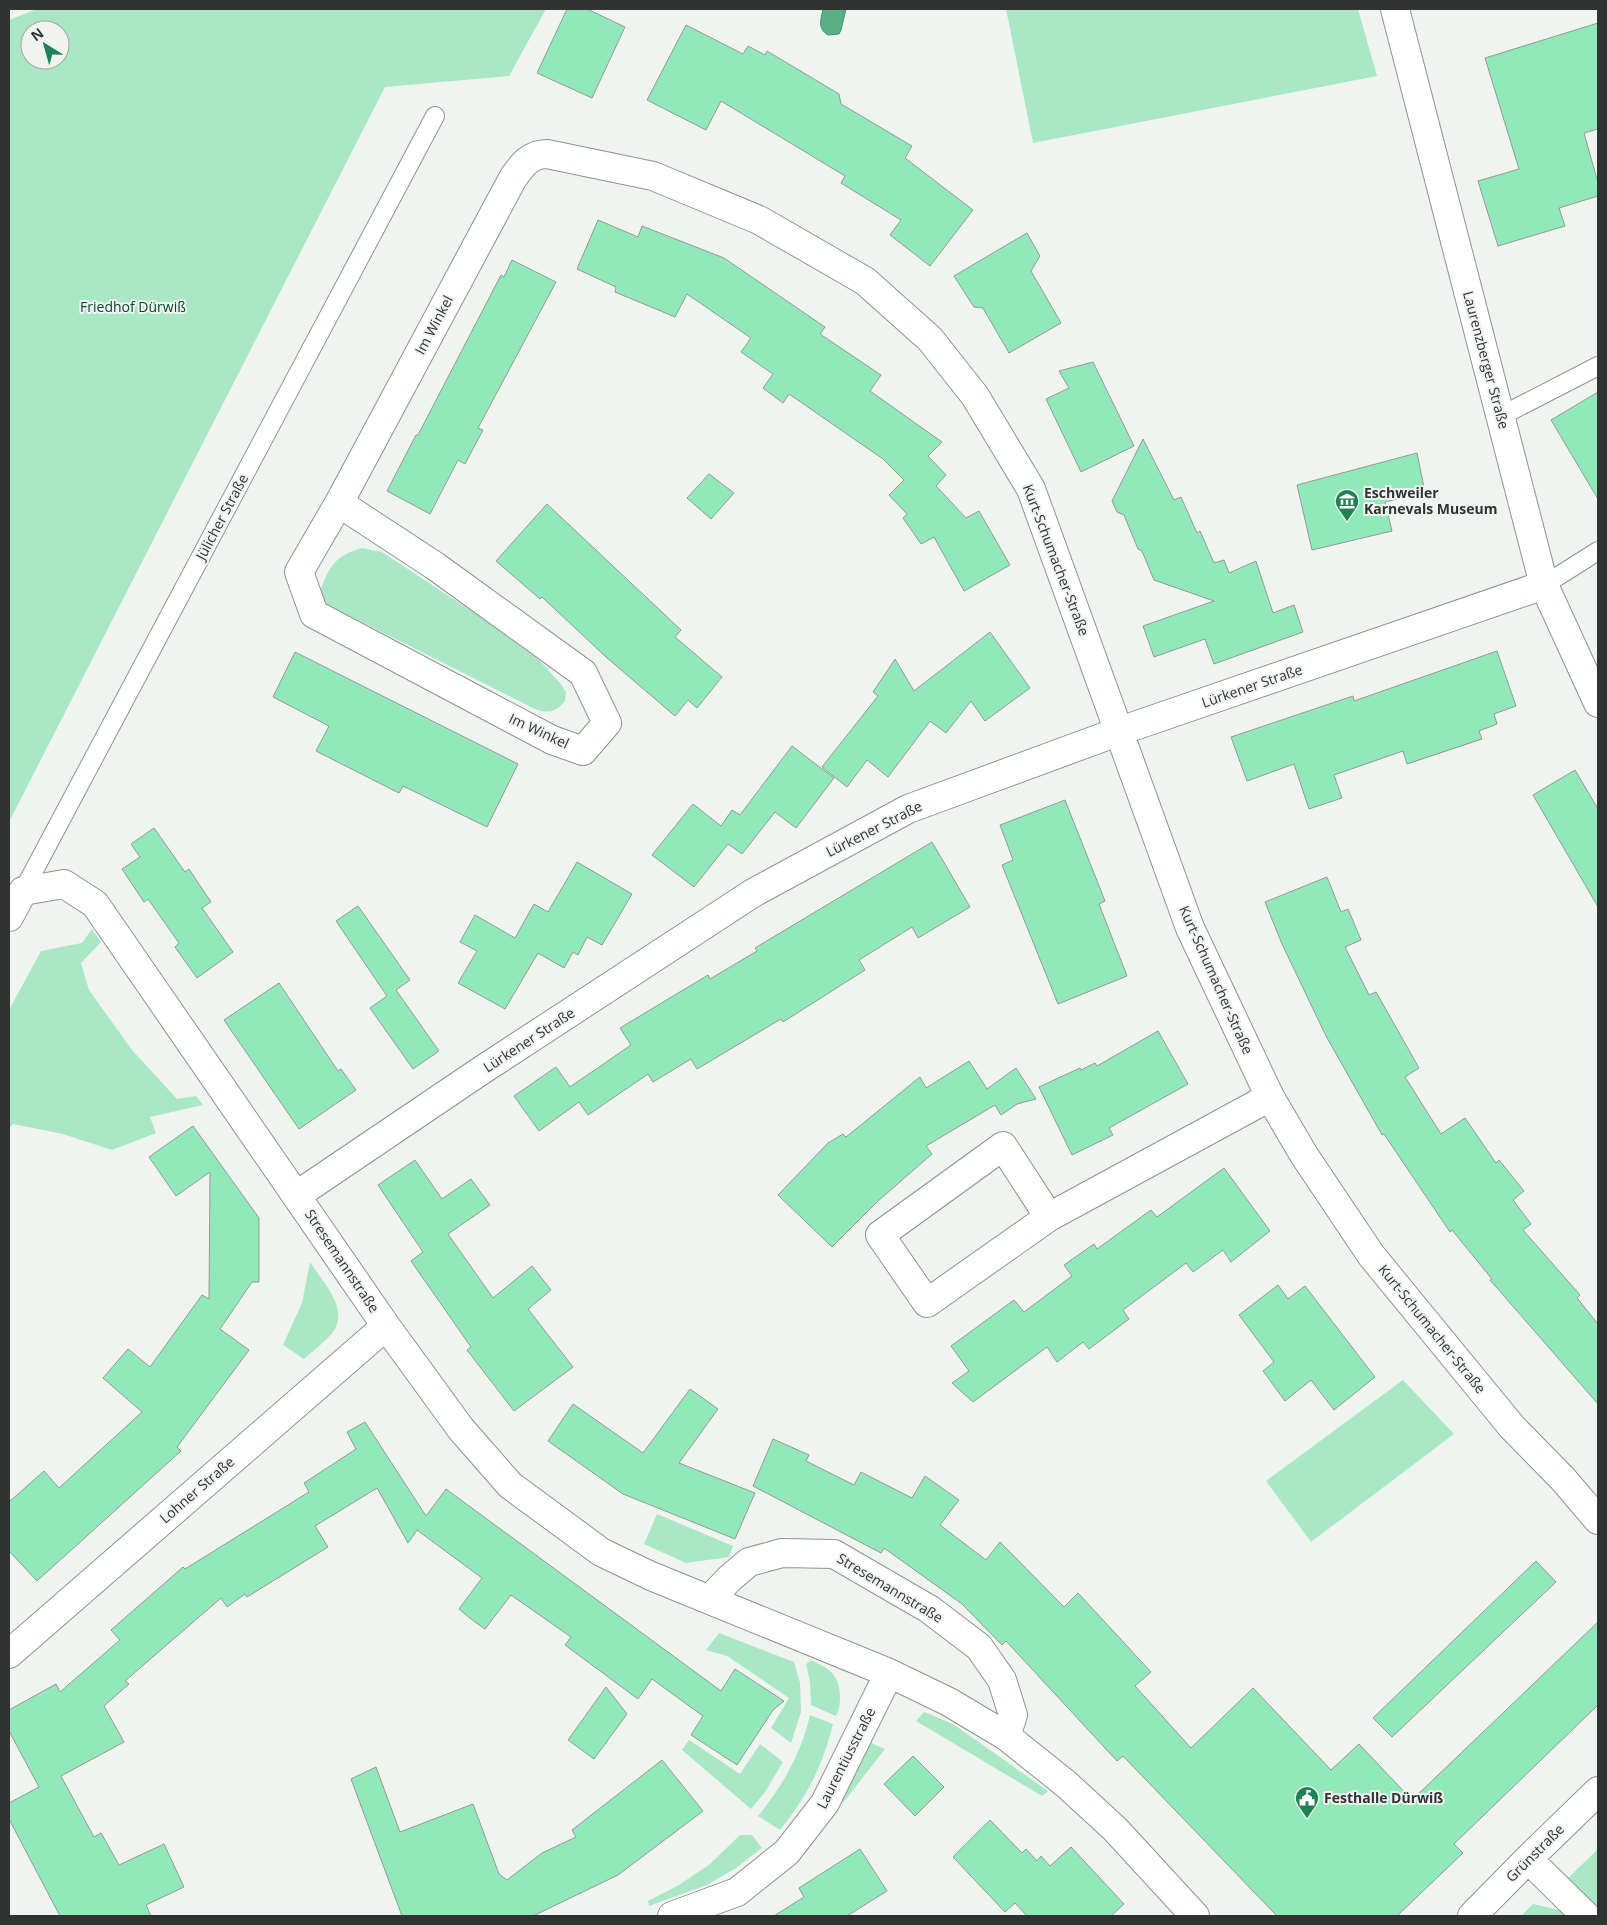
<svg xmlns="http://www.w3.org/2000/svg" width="1607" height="1925" font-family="'Open Sans',sans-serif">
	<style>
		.green { fill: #aae8c5; fill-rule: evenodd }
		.water { fill: #59b084; stroke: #4d8a6b }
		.building { fill: #91e9ba; stroke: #959a97 }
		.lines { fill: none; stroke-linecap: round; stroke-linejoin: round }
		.service-casing { stroke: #8f9391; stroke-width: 20 }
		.minor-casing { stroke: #8f9391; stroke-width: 30 }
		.service { stroke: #fff; stroke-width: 18 }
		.minor { stroke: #fff; stroke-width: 28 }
		.labels { text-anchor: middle; stroke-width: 4; stroke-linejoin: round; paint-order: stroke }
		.park-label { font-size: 14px; fill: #00492d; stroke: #eff4f1 }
		.street-label { font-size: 14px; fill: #313332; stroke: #eff4f1 }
		.poi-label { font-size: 14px; font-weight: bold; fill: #313332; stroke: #eff4f1; text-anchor: start }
	</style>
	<rect width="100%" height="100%" fill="#eff4f1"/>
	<path class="green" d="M 37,9 L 546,9 L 509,76 L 385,87 L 9,822 L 9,20 ZM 30,30 L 60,30 L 60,60 L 30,60 Z
		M 1006,9 L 1358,9 L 1377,76 L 1033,143 Z
		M 362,548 L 382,552 L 476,614 L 539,660 L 560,683 L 566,692 L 565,701 C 556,712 548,714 535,709 L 326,604 L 322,600 L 320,592 C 329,566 335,556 362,548 Z
		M 92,929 L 101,942 L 81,963 L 89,990 L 132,1050 L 177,1099 L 196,1096 L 203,1105 L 150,1117 L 156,1133 L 112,1150 L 63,1134 L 13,1124 L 9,1129 L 9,1010 L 41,951 L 82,943 Z
		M 310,1262 C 322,1281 350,1309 333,1332 C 325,1342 313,1351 304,1359 L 283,1345 L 302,1303 Z
		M 1403,1380 L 1454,1434 L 1311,1542 L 1266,1481 Z
		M 657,1514 L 733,1546 L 729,1557 L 686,1563 L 644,1544 Z
		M 719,1633 L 794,1662 L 800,1683 L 801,1712 L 791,1743 L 771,1728 L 789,1698 L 727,1656 L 706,1650 Z
		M 811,1660 C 819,1664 826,1667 832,1673 C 842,1683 842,1705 836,1716 L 811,1705 L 810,1682 L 806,1664 Z
		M 924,1712 L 953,1724 L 1048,1791 L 1042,1796 L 916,1721 Z
		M 810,1715 L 833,1724 C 822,1767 808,1795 780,1830 L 758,1816 C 783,1785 801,1754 810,1715 Z
		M 689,1740 L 740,1774 L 760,1744 L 783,1762 L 765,1792 L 751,1809 L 682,1750 Z
		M 867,1741 L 885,1749 L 843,1803 L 833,1797 Z
		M 740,1835 L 752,1835 L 762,1848 L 736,1868 L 707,1885 L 649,1906 L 648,1901 L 679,1885 L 710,1864 Z
		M 1598,1849 L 1598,1915 L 1564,1882 Z
		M 1533,1904 L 1563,1911 L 1569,1916 L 1521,1916 Z"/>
	<path class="water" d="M 823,9 L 846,9 L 841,30 L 839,34 L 828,35 C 817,28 821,20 823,9 Z"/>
	<path class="building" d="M 567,9 L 587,9 L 625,27 L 592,98 L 537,73 Z
		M 1598,23 L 1598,129 L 1584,133 L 1598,183 L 1598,196 L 1559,208 L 1565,226 L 1498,246 L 1478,181 L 1519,169 L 1485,58 Z
		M 686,25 L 743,54 L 748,46 L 765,55 L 767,51 L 839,94 L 841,104 L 912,146 L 905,158 L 973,210 L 930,266 L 890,235 L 901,220 L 841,183 L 845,176 L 721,101 L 706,130 L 647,100 Z
		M 598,220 L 638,237 L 642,226 L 724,258 L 825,327 L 820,334 L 881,375 L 870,391 L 942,442 L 928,456 L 946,475 L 936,486 L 966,518 L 979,511 L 1010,565 L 964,591 L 934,537 L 921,544 L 903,518 L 907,514 L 889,495 L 904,480 L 883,459 L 789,394 L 783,403 L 763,388 L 773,374 L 741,352 L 751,338 L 687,294 L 675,317 L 615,292 L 616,287 L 577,269 Z
		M 1027,233 L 1040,256 L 1031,271 L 1061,323 L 1009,353 L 983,308 L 974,307 L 954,276 Z
		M 512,260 L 556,282 L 478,428 L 483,430 L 465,464 L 458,460 L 430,514 L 387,491 L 416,435 L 418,435 L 501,275 L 504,277 Z
		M 1093,362 L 1134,446 L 1081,472 L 1046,399 L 1069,388 L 1059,371 Z
		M 1598,392 L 1598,499 L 1551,420 Z
		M 1143,439 L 1174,500 L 1181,497 L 1197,533 L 1200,531 L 1214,563 L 1224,560 L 1229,573 L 1256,561 L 1273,613 L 1294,605 L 1303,632 L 1214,664 L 1205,639 L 1154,657 L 1143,626 L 1214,601 L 1154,580 L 1142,551 L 1138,549 L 1124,515 L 1117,512 L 1112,501 Z
		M 1417,453 L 1425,492 L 1385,502 L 1392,531 L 1312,550 L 1297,485 Z
		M 709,474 L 734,493 L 711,519 L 687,498 Z
		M 547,504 L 681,630 L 675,637 L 722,677 L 697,708 L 688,700 L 675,716 L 606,657 L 542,597 L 540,599 L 496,561 Z
		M 990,632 L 1030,688 L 985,721 L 971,701 L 946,733 L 930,721 L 888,777 L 867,760 L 847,787 L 822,767 L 878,696 L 873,692 L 895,659 L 914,691 Z
		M 1497,651 L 1516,706 L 1494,714 L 1497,724 L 1479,731 L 1482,739 L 1407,764 L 1403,751 L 1334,775 L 1342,798 L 1309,809 L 1294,764 L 1247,781 L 1231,737 L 1353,696 L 1354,701 Z
		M 295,652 L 518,764 L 487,827 L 403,786 L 399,793 L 316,751 L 329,726 L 273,697 Z
		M 792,746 L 834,778 L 796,828 L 775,812 L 742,854 L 728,844 L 694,887 L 652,855 L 693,804 L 721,826 L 732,810 L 740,815 Z
		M 1575,770 L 1598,809 L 1598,907 L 1533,795 Z
		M 1065,800 L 1105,901 L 1099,904 L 1127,976 L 1058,1004 L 1002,865 L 1013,860 L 1000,825 Z
		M 154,828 L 185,872 L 189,869 L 211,902 L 202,908 L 233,952 L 197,978 L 175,947 L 179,943 L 148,899 L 144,902 L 122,869 L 140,857 L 131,844 Z
		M 932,842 L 970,907 L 918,938 L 912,927 L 859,960 L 865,970 L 783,1022 L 781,1019 L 697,1069 L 691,1059 L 653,1082 L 648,1074 L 588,1115 L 579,1102 L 539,1131 L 514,1096 L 556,1067 L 570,1087 L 631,1045 L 620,1028 L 708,975 L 710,979 L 757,951 L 755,948 Z
		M 577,862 L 632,894 L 602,945 L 587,937 L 578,955 L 573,952 L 564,968 L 538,953 L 505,1009 L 458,983 L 477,951 L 460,942 L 475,915 L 515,938 L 534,904 L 548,912 Z
		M 1327,877 L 1341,912 L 1348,909 L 1361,940 L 1345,947 L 1369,995 L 1376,992 L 1419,1068 L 1405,1077 L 1441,1134 L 1465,1118 L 1496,1163 L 1499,1160 L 1524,1191 L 1513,1200 L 1531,1224 L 1523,1230 L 1580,1295 L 1577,1298 L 1598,1324 L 1598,1404 L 1490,1280 L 1492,1279 L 1452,1230 L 1450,1232 L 1384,1134 L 1382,1135 L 1326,1036 L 1282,944 L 1265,902 Z
		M 358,906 L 410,980 L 396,990 L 439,1051 L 413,1069 L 370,1008 L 387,996 L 336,921 Z
		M 279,983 L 338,1071 L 341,1069 L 356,1090 L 299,1129 L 224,1020 Z
		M 1158,1031 L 1188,1084 L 1109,1128 L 1113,1135 L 1072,1155 L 1039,1087 L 1080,1068 L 1081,1070 L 1095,1063 L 1097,1066 Z
		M 969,1061 L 987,1089 L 1016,1068 L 1036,1099 L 1017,1104 L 1001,1115 L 995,1105 L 926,1146 L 932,1154 L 878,1201 L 832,1247 L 778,1195 L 828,1143 L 843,1134 L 846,1137 L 920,1077 L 926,1088 Z
		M 193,1126 L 259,1218 L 259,1282 L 252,1282 L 220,1329 L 249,1350 L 177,1447 L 181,1451 L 37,1581 L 9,1551 L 9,1502 L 44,1471 L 59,1488 L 142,1412 L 103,1378 L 128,1349 L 150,1367 L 202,1295 L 209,1299 L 210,1172 L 176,1196 L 149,1157 Z
		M 415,1160 L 442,1199 L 471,1179 L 490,1205 L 448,1234 L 493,1298 L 532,1266 L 551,1290 L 528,1309 L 573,1367 L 514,1411 L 467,1350 L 471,1347 L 411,1261 L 423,1252 L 378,1185 Z
		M 1224,1168 L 1270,1231 L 1231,1262 L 1223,1250 L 1193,1272 L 1186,1263 L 1123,1310 L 1129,1319 L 1089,1349 L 1083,1342 L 1057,1362 L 1047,1347 L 973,1402 L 952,1383 L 969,1371 L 951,1346 L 1014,1300 L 1024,1312 L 1072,1276 L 1064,1265 L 1094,1244 L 1097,1249 L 1151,1210 L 1157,1217 Z
		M 1278,1285 L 1288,1299 L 1305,1286 L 1375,1377 L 1334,1410 L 1311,1380 L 1285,1401 L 1263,1371 L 1274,1362 L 1239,1315 Z
		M 690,1389 L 718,1409 L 679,1463 L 755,1493 L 735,1539 L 623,1494 L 548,1441 L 573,1404 L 643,1453 Z
		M 365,1422 L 426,1516 L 446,1489 L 721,1691 L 735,1669 L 784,1701 L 773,1710 L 737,1765 L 691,1735 L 703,1716 L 652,1679 L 638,1699 L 565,1645 L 571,1637 L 511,1595 L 485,1629 L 471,1619 L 459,1609 L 482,1578 L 417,1530 L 408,1543 L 377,1488 L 315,1526 L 328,1547 L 247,1597 L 245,1594 L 227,1607 L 221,1598 L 125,1681 L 129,1684 L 104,1706 L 124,1742 L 61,1776 L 94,1837 L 101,1833 L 119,1865 L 164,1844 L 184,1887 L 146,1905 L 151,1916 L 60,1916 L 9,1819 L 9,1803 L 39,1787 L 9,1731 L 9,1710 L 56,1684 L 60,1692 L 120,1640 L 111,1630 L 183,1567 L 185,1569 L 309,1492 L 304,1483 L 356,1449 L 347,1432 Z
		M 773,1439 L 809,1455 L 806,1461 L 854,1485 L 861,1472 L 912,1498 L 925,1476 L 959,1500 L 940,1525 L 986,1560 L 1000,1542 L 1064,1607 L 1078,1593 L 1151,1672 L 1135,1686 L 1191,1748 L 1253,1688 L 1331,1770 L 1359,1744 L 1412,1800 L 1598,1622 L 1598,1705 L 1454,1844 L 1463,1853 L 1397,1916 L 1277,1916 L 1123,1756 L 1117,1761 L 1006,1641 L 1002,1645 L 962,1604 L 884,1548 L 881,1553 L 753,1486 Z
		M 1536,1561 L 1556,1582 L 1392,1737 L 1373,1718 Z
		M 606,1687 L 627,1714 L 594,1759 L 568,1740 Z
		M 913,1756 L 944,1787 L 915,1816 L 884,1784 Z
		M 662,1760 L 703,1811 L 618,1875 L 533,1916 L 402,1916 L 351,1779 L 376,1767 L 400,1832 L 473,1804 L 499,1874 L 507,1880 L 542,1853 L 576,1837 L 572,1830 Z
		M 990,1820 L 1022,1853 L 1026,1849 L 1037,1861 L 1041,1856 L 1050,1866 L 1071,1847 L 1124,1904 L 1111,1916 L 1027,1916 L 1015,1903 L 1005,1912 L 953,1857 Z
		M 860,1849 L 887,1891 L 847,1916 L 774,1916 L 804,1897 L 799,1888 Z"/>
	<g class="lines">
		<g class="service-casing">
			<path id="service" d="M 1501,416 L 1598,366
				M 1544,585 L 1598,551
				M 23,891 L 435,116"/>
		</g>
		<g class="minor-casing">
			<path id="minor" d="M 1395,9 L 1544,585 L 1598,703
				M 339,503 L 435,566 L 583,673 L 607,723 L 583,751 L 552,740 L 314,614 L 299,572 L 339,503 L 513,178 C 522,165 530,154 547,154 L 653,176 L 759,220 L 865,281 L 930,339 L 975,396 L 1031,489 L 1190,928 L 1270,1097 L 1304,1155 L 1371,1255 L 1512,1427 L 1563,1479 L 1598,1520
				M 9,917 L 23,891 L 64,884 L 95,904 L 386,1326 L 461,1429 L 510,1485 L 601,1552 L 651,1576 L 889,1673 L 949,1702 L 1006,1736 L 1066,1784 L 1115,1829 L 1195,1916
				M 1003,1146 L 1049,1217 L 927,1303 L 880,1235 Z
				M 297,1195 L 482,1070 L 753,893 L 908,809 L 1120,731 L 1544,585
				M 1049,1217 L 1270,1097
				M 710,1599 L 729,1579 L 749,1562 L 782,1553 L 834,1554 L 929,1609 L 979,1647 L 1002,1680 L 1013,1715 L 1006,1736
				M 9,1654 L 386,1326
				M 1528,1859 L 1586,1916
				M 672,1916 L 737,1892 L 787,1852 L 825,1803 L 889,1673
				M 1472,1916 L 1528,1859 L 1598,1791"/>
		</g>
		<use href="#service" class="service"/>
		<use href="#minor" class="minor"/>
	</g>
	<defs>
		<g id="museum-pin" transform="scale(1.25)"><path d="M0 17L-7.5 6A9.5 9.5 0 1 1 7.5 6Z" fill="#228056" stroke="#eff4f1"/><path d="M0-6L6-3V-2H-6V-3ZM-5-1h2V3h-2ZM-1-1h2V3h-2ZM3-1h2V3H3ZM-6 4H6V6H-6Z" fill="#fff"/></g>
		<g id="civic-pin" transform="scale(1.25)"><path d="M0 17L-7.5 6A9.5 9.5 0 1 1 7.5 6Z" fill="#228056" stroke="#eff4f1"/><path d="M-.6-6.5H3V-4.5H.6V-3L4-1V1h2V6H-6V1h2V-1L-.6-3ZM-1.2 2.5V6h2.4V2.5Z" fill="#fff"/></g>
	</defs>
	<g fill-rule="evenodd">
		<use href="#museum-pin" x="1347" y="501"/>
		<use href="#civic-pin" x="1307" y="1798"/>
	</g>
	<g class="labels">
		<g class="park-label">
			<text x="133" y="312">Friedhof Dürwiß</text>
		</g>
		<g class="street-label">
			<text transform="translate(434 325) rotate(-62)" y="5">Im Winkel</text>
			<text transform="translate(1486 360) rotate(75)" y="5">Laurenzberger Straße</text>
			<text transform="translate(222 517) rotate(-62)" y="5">Jülicher Straße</text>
			<text transform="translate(1056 560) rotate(69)" y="5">Kurt-Schumacher-Straße</text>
			<text transform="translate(1252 686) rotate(-19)" y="5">Lürkener Straße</text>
			<text transform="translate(539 731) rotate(25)" y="5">Im Winkel</text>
			<text transform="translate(874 829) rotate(-27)" y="5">Lürkener Straße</text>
			<text transform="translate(1216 980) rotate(66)" y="5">Kurt-Schumacher-Straße</text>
			<text transform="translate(529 1040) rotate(-33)" y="5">Lürkener Straße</text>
			<text transform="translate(342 1261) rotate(56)" y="5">Stresemannstraße</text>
			<text transform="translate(1432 1329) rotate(51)" y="5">Kurt-Schumacher-Straße</text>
			<text transform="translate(197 1490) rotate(-41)" y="5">Lohner Straße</text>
			<text transform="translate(890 1588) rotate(31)" y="5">Stresemannstraße</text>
			<text transform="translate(846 1758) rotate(-63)" y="5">Laurentiusstraße</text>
			<text transform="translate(1535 1853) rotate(-45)" y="5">Grünstraße</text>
		</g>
		<g class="poi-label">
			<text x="1364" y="498">Eschweiler<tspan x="1364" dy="16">Karnevals Museum</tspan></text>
			<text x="1324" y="1803">Festhalle Dürwiß</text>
		</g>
	</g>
	<rect width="1607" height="1925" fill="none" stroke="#313332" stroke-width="20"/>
	<g transform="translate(45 45) rotate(323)"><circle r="24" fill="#eff4f1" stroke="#a3a7a5"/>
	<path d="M0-4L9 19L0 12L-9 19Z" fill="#228056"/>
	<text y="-8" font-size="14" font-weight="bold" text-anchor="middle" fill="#313332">N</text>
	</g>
</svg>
